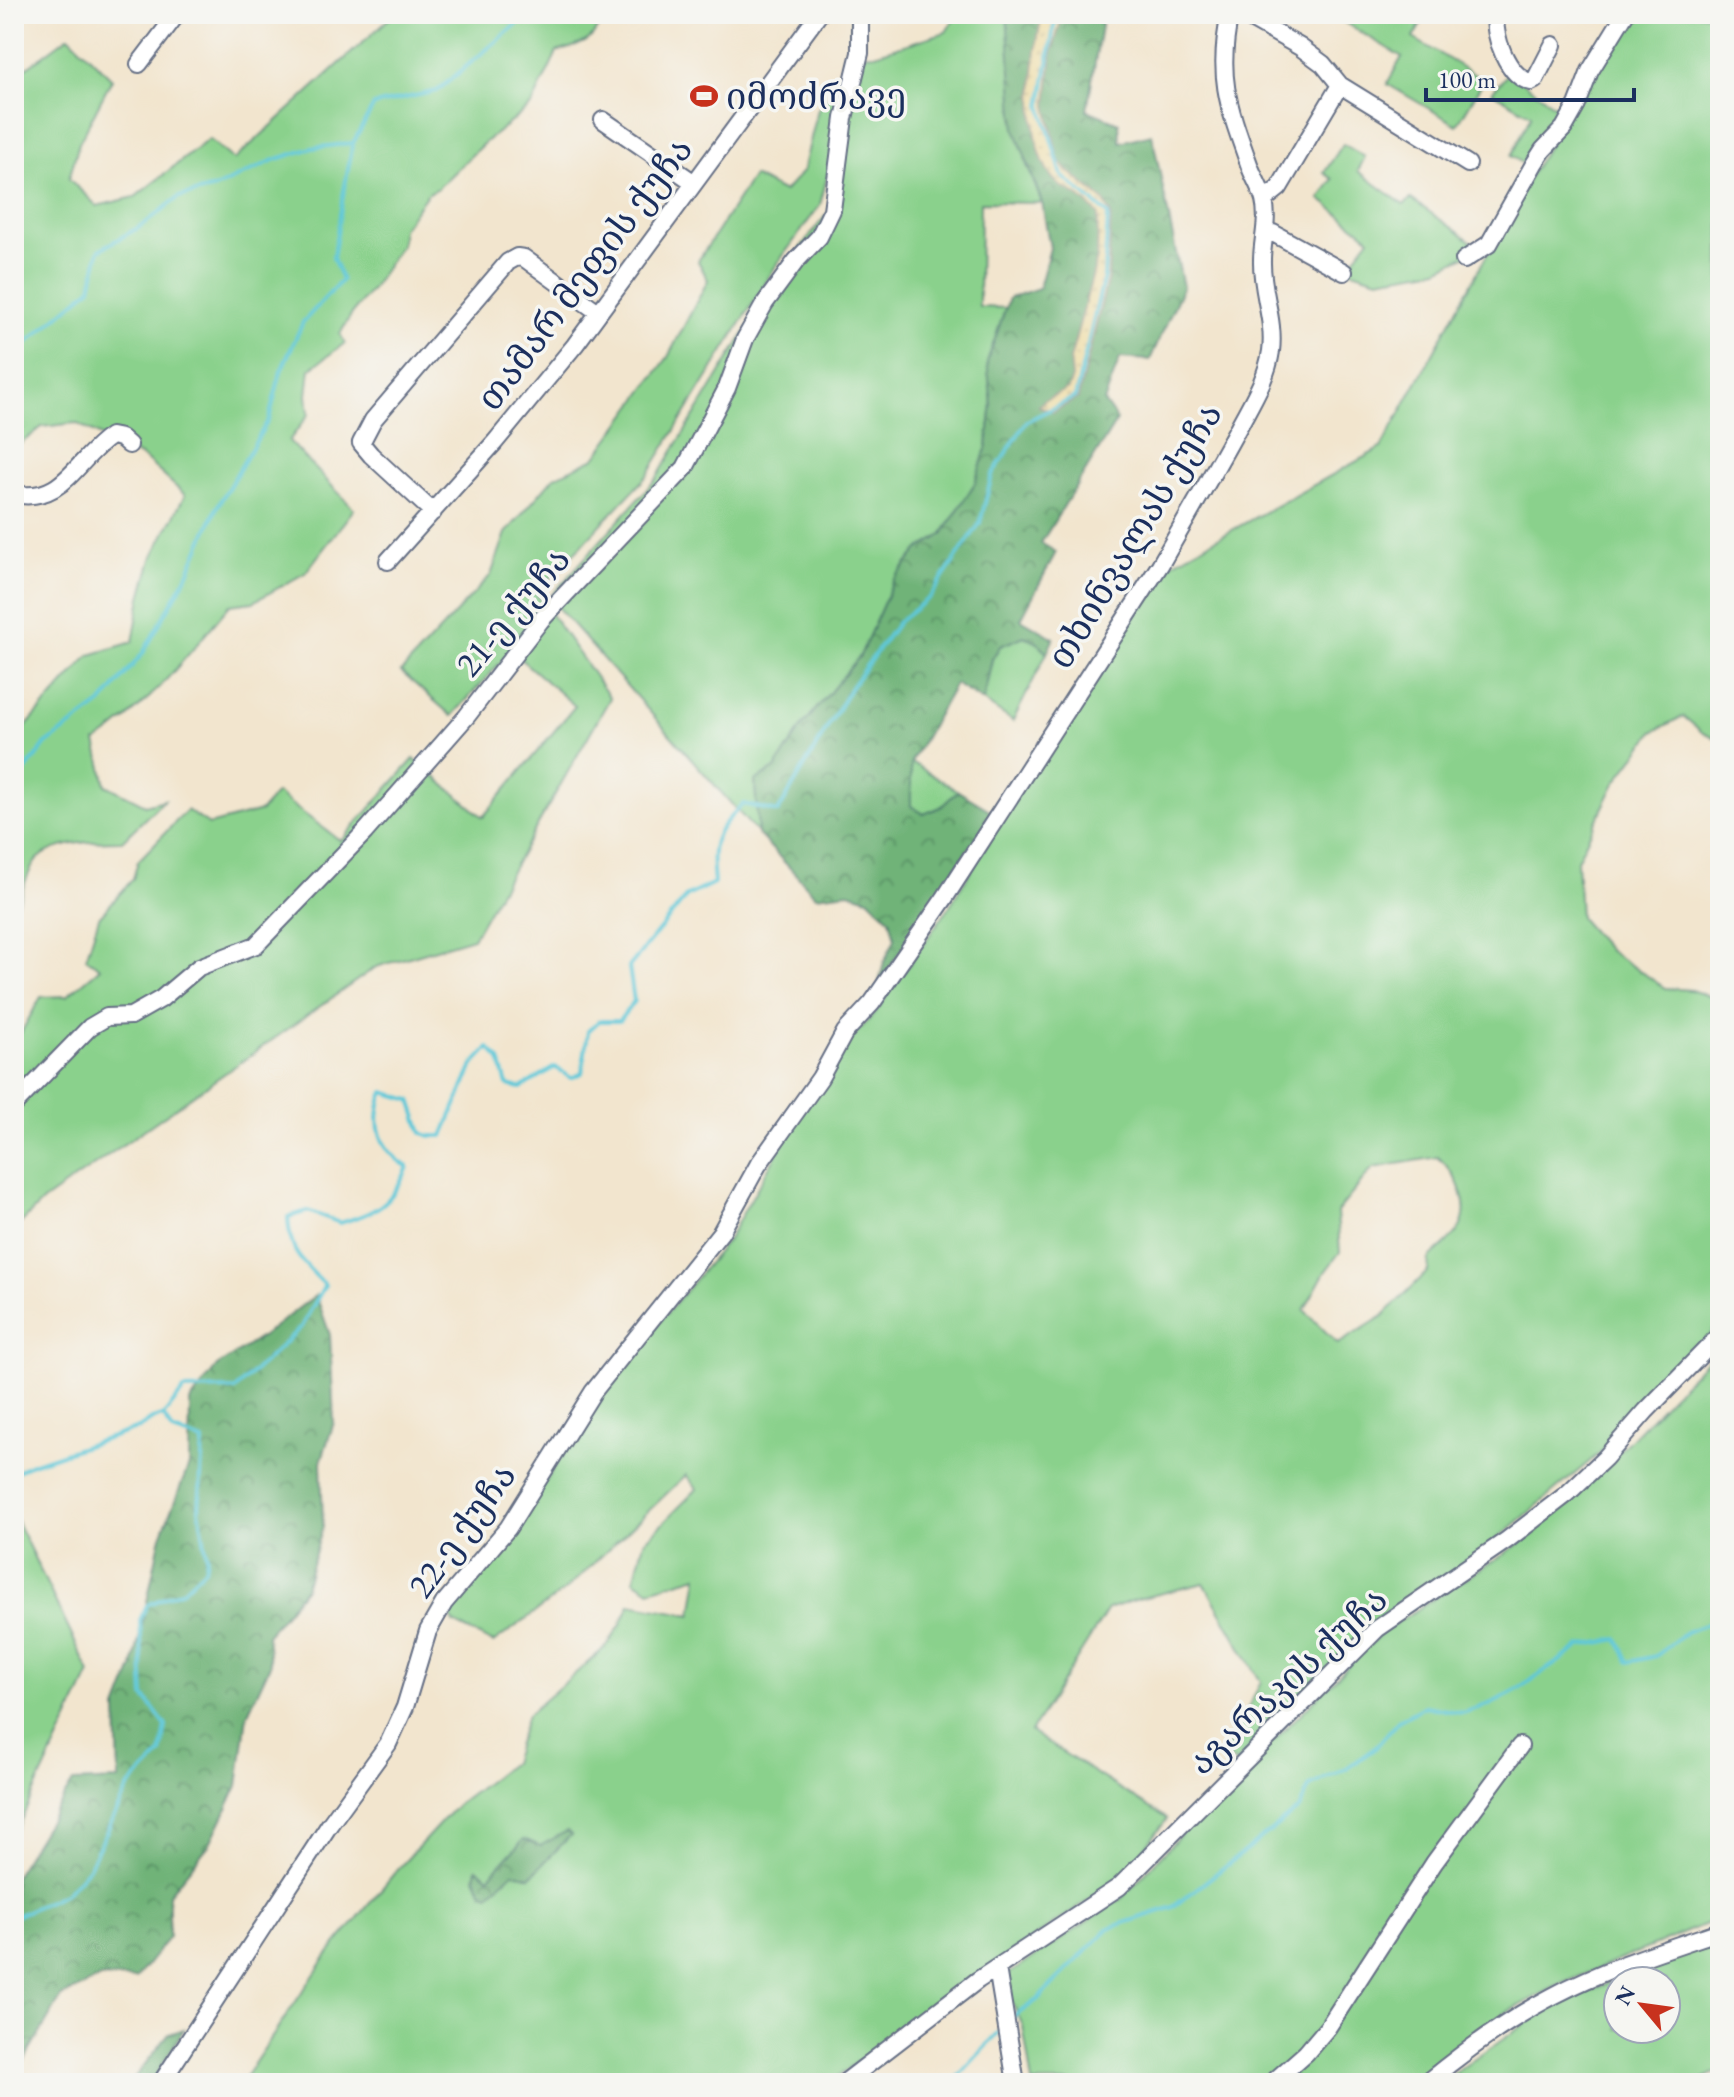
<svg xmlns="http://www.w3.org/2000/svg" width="1734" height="2097" font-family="'EB Garamond','Noto Serif Georgian',serif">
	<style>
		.green { fill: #8ad18c; stroke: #528075; stroke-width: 2; fill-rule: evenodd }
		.forest { fill: url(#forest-crowns); stroke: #45716b; stroke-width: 2 }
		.sand { fill: url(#sand-dots); stroke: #84847e; stroke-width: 2 }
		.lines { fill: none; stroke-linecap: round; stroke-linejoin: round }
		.stream { stroke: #5ec8d8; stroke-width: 4 }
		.minor-casing { stroke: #666f85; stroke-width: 20 }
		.minor { stroke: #fff; stroke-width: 16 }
		.labels { text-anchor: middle; stroke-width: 7; stroke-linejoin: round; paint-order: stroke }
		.poi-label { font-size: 36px; fill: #1b2f5e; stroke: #f6f6f2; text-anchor: start }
		.street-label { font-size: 36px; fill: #1b2f5e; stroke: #f6f6f2 }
	</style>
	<defs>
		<pattern id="forest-crowns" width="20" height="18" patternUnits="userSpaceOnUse" patternTransform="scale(2)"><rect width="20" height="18" fill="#6fb378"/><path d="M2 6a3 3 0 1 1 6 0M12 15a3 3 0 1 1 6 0" fill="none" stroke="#5a9266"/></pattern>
		<pattern id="sand-dots" width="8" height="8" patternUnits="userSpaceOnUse" patternTransform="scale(2)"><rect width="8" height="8" fill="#eeda9e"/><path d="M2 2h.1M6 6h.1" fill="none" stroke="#ccbb8a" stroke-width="1.8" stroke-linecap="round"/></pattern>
	</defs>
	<rect width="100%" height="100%" fill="#f6f6f2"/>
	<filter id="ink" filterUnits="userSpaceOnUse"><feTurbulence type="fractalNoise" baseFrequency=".0125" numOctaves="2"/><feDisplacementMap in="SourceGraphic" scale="16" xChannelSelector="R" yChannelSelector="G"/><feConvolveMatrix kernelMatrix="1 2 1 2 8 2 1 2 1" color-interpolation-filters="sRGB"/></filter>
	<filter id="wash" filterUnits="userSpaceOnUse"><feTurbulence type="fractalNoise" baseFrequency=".006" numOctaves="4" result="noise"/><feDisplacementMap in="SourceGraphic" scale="32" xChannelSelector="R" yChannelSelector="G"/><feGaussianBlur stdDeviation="1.8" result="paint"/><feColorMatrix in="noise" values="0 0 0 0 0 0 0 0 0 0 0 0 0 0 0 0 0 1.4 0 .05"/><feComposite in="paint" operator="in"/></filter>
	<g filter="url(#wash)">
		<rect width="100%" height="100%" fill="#f2e5ce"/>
		<path class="green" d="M 394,14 L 604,14 C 593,43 586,43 557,52 L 532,105 L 484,143 L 437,189 L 428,193 L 402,229 L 402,243 L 372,289 L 351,315 L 340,334 L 345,343 L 310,369 L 307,395 L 309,414 L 289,441 L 354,509 L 305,573 L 253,602 L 230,605 C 188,654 150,706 96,742 L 106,785 L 145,805 L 164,800 L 122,841 C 98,841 49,841 34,864 C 25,877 22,896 14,910 L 14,740 L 90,655 L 133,642 L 141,597 L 153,556 L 185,495 L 144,458 L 76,423 L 42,427 L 14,449 L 14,77 L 69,36 L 112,79 L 79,143 L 69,179 L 97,206 L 135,197 L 209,139 L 234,160 Z
			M 852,14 L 854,55 L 875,54 L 946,32 L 957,14 L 1007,14 L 1026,163 L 1042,203 L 980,202 L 979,307 L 1006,308 L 987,362 L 992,404 L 987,446 L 975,483 L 942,535 L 918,550 L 894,580 L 860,656 L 803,725 L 775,769 L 755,781 L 758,834 L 549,598 L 656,479 L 783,270 L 830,210 L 834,150 L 820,205 L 777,264 L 647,476 L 536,593 L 610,698 L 473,938 L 376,967 L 43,1201 L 14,1230 L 14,1045 L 41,997 L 67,996 L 100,968 L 86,958 L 99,917 L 133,879 L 138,861 L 187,810 L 209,825 L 261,811 L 276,793 L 341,841 L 414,759 L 483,817 L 575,706 L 511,651 L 452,716 L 401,672 L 491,575 L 506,533 L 554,477 L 595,458 L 668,357 L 708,280 L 698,261 L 753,176 L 784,192 L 803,171 L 818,109 L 841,82 L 844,55 L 851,54 Z
			M 1339,14 L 1427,14 L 1413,38 L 1484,80 L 1457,125 L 1387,84 L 1402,57 L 1337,18 Z
			M 1629,14 L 1720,14 L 1720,740 L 1703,733 L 1683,716 L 1653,732 L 1614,785 L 1577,860 L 1580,918 L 1608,950 L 1665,988 L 1691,990 L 1720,1000 L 1720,1321 L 1697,1352 L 1640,1404 L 1601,1452 L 1477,1556 L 1377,1623 L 1270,1722 L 1236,1764 L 1225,1754 L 1261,1682 L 1204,1583 L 1138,1599 L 1108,1609 L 1031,1732 L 1167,1819 L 1122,1878 L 959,1988 L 829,2083 L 241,2083 L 326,1957 L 396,1871 L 457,1805 L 512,1763 L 527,1715 L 607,1646 L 620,1626 L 630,1604 L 692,1615 L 698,1576 L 650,1590 L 634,1580 L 644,1542 L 697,1489 L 686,1475 L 568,1588 L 493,1643 L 454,1623 L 447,1609 L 490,1566 L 612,1379 L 727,1241 L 789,1132 L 846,1044 L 875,1013 L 949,907 L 1020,789 L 1167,566 L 1381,448 L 1535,167 ZM 1438,1157 C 1457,1174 1475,1209 1457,1232 C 1449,1242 1438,1250 1429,1259 L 1428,1271 L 1383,1316 L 1338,1344 L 1304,1310 L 1325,1272 L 1340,1252 L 1337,1212 L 1373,1168 Z
			M 1509,72 L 1554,105 L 1564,102 L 1574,94 L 1575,103 L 1529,167 L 1511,156 L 1531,115 L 1492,92 Z
			M 1343,144 L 1365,157 L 1358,171 L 1404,205 L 1411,199 L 1481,248 L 1438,269 L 1378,279 L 1346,269 L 1370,238 L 1320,199 L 1333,179 L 1324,173 Z
			M 1024,636 L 1038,643 L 1047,653 L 1013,721 L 983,701 L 992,659 L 1000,646 Z
			M 911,762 L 958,791 L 941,807 L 924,814 L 911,806 Z
			M 1720,1346 L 1720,1918 L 1559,1985 L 1503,2014 L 1409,2083 L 1032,2083 L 1023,2026 L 1001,1979 L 1121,1899 L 1181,1834 L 1382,1632 L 1532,1536 L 1584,1488 Z
			M 14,1516 L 90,1673 L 14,1835 Z
			M 1709,1940 L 1718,1947 L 1720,1954 L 1720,2070 L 1695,2083 L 1440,2083 L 1541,2013 L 1696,1943 ZM 1618,1981 L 1666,1981 L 1666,2029 L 1618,2029 Z"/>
		<path class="forest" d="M 1007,14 L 1103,14 L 1087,110 L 1119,123 L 1120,142 L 1152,134 L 1183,287 L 1150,360 L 1120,358 L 1104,402 L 1117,420 L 1041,543 L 1056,552 L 1021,619 L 1054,638 L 1047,653 L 1038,643 L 1024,636 L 1000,646 L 992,659 L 983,701 L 955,684 L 911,762 L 911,806 L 924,814 L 941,807 L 958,791 L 993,812 L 879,983 L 884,962 L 895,939 L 890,919 L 868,898 L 849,892 L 816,896 L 758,834 L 755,781 L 775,769 L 803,725 L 860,656 L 894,580 L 918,550 L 942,535 L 975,483 L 987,446 L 992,404 L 987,362 L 1009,298 L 1039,288 L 1050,248 L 1042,203 L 1015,129 Z
			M 316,1295 L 330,1335 L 334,1422 L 321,1462 L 323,1526 L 305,1588 L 267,1635 L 270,1665 L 247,1715 L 238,1786 L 209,1845 L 169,1894 L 169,1937 L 136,1979 L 102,1977 L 61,1997 L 14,2078 L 14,1877 L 73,1782 L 119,1780 L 117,1709 L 133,1667 L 161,1536 L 189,1465 L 190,1402 L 217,1366 L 261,1337 Z
			M 567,1831 L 571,1835 L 530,1877 L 513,1872 L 489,1894 L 483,1893 L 475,1877 L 477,1868 L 489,1877 L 524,1839 L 540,1846 Z
			M 184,2029 L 151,2083 L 130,2083 L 169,2034 Z"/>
		<path class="sand" d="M 1042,14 L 1063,14 L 1052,53 L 1047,105 L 1058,159 L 1066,169 L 1103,200 L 1111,213 L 1108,277 L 1078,398 L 1053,412 L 1039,406 L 1044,400 L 1068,389 L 1072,378 L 1070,359 L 1097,258 L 1098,214 C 1092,208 1086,202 1079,197 C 1073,192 1064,190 1058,184 C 1022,151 1033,57 1042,14 Z"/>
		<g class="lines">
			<path class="stream" d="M 14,354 L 91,288 L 99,250 L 143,225 L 179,197 L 215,188 L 274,160 L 312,148 L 353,143
				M 14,785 L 46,744 L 101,704 L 143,653 L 186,578 L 217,507 L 269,419 L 281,371 L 303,322 L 342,280 L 333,258 L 343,196 L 353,143 L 374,105 L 437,91 L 529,14
				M 14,1473 L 29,1465 L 139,1428 L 152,1419 L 163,1416
				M 14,1917 L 66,1893 L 89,1867 L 129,1786 L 161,1754 L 166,1726 L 144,1696 L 140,1620 L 147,1605 L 183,1590 L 205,1569 L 207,1556 L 199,1510 L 203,1441 L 173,1431 L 163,1416 L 184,1390 L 236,1389 L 301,1327 L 325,1285 C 300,1259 290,1255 288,1217 L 308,1211 L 340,1223 C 378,1211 391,1205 408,1167 C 380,1150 371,1124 384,1092 L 411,1100 L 422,1133 L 430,1136 L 443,1136 L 473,1065 L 489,1048 L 500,1060 L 507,1085 L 521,1088 L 555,1067 L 571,1078 L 582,1073 L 588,1031 L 599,1021 L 619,1021 L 634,1001 L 629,967 L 687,896 L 714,883 C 710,841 713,834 743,804 L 778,812 L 851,687 L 898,622 L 930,597 L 980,523 L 992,475 L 1027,421 L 1075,397 L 1104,276 L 1108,214 L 1062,176 L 1041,105 L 1054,26 L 1059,14
				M 1013,2017 L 1037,2000 L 1109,1928 L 1173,1907 L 1299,1809 L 1310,1786 L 1347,1768 L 1375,1748 L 1398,1721 L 1425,1706 L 1462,1713 L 1490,1704 L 1520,1688 L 1581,1646 L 1618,1639 L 1629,1662 L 1656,1656 L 1686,1632 L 1720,1619
				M 952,2083 L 998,2033"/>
		</g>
	</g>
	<g filter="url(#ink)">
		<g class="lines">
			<g class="minor-casing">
				<path id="minor" d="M 1242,14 L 1300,47 L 1323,64 L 1340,85 L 1468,164
					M 1496,14 C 1492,35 1508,77 1531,82 L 1535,80 L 1553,45
					M 139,64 L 177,14
					M 603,120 L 693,182
					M 1264,200 L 1279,188 L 1340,85
					M 1267,233 L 1273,233 L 1344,272
					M 1464,260 L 1489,244 L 1534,164 L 1543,150 L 1564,128 L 1577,105 L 1590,71 L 1625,14
					M 14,494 C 64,504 76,459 111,436 L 121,438 L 129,445
					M 433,512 L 371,455 L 361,443 L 373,420 L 508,262 L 517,257 L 524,258 L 598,312
					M 388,561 L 495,442 L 575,345 L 819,14
					M 14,1105 L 90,1027 L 107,1017 L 131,1016 L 161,999 L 199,967 L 256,945 L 365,832 L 467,716 L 541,620 L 685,468 L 727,388 L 745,339 L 765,303 L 796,261 L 819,237 L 832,210 L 844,118 L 860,53 L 860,14
					M 997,1968 L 1016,2083
					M 161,2083 L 330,1824 L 388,1744 L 405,1707 L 428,1631 L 444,1603 L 508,1528 L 593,1392 L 721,1232 L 758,1165 L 820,1078 L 845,1032 L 872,1003 L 944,899 L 1160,565 C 1186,519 1213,474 1238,428 C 1251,403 1267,379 1271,351 C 1275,320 1261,291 1262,260 C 1262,240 1269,221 1264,200 C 1261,189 1254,178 1250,167 C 1229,108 1216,77 1230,14
					M 844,2083 L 978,1980 L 1119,1887 L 1377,1629 L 1507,1540 L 1567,1494 L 1605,1458 L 1646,1411 L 1720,1335
					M 1272,2083 L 1306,2053 L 1328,2027 L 1434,1863 L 1520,1746
					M 1426,2083 C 1466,2050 1507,2020 1553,1996 C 1606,1968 1664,1950 1720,1931"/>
			</g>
			<use href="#minor" class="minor"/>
		</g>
	</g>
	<defs>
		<g id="stadium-bare" transform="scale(2.16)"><path d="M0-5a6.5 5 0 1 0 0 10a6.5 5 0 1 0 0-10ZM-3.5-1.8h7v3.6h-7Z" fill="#c8321e" stroke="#f6f6f2" stroke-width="2.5" paint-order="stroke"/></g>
	</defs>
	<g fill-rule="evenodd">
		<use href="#stadium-bare" x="704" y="96"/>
	</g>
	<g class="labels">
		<g class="poi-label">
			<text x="726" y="109">იმოძრავე</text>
		</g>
		<g class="street-label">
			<text transform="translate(584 273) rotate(-53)" y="13">თამარ მეფის ქუჩა</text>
			<text transform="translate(1134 535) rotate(-59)" y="13">თხინვალას ქუჩა</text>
			<text transform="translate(512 611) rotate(-50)" y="13">21-ე ქუჩა</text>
			<text transform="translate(461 1530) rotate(-54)" y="13">22-ე ქუჩა</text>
			<text transform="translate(1287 1680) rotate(-43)" y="13">აგარაკის ქუჩა</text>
		</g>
	</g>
	<rect width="1734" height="2097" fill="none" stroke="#f6f6f2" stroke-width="48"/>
	<g transform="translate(1642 2005) rotate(299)"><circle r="38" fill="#f6f6f2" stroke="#9ea6b7" stroke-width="2"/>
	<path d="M0-6L14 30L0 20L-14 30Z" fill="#c8321e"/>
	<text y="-12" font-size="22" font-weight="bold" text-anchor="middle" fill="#1b2f5e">N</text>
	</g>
	<path d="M1426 88v12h208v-12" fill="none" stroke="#1b2f5e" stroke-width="4"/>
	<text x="1438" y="88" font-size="24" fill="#1b2f5e" stroke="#f6f6f2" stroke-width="6" paint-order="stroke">100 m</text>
</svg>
